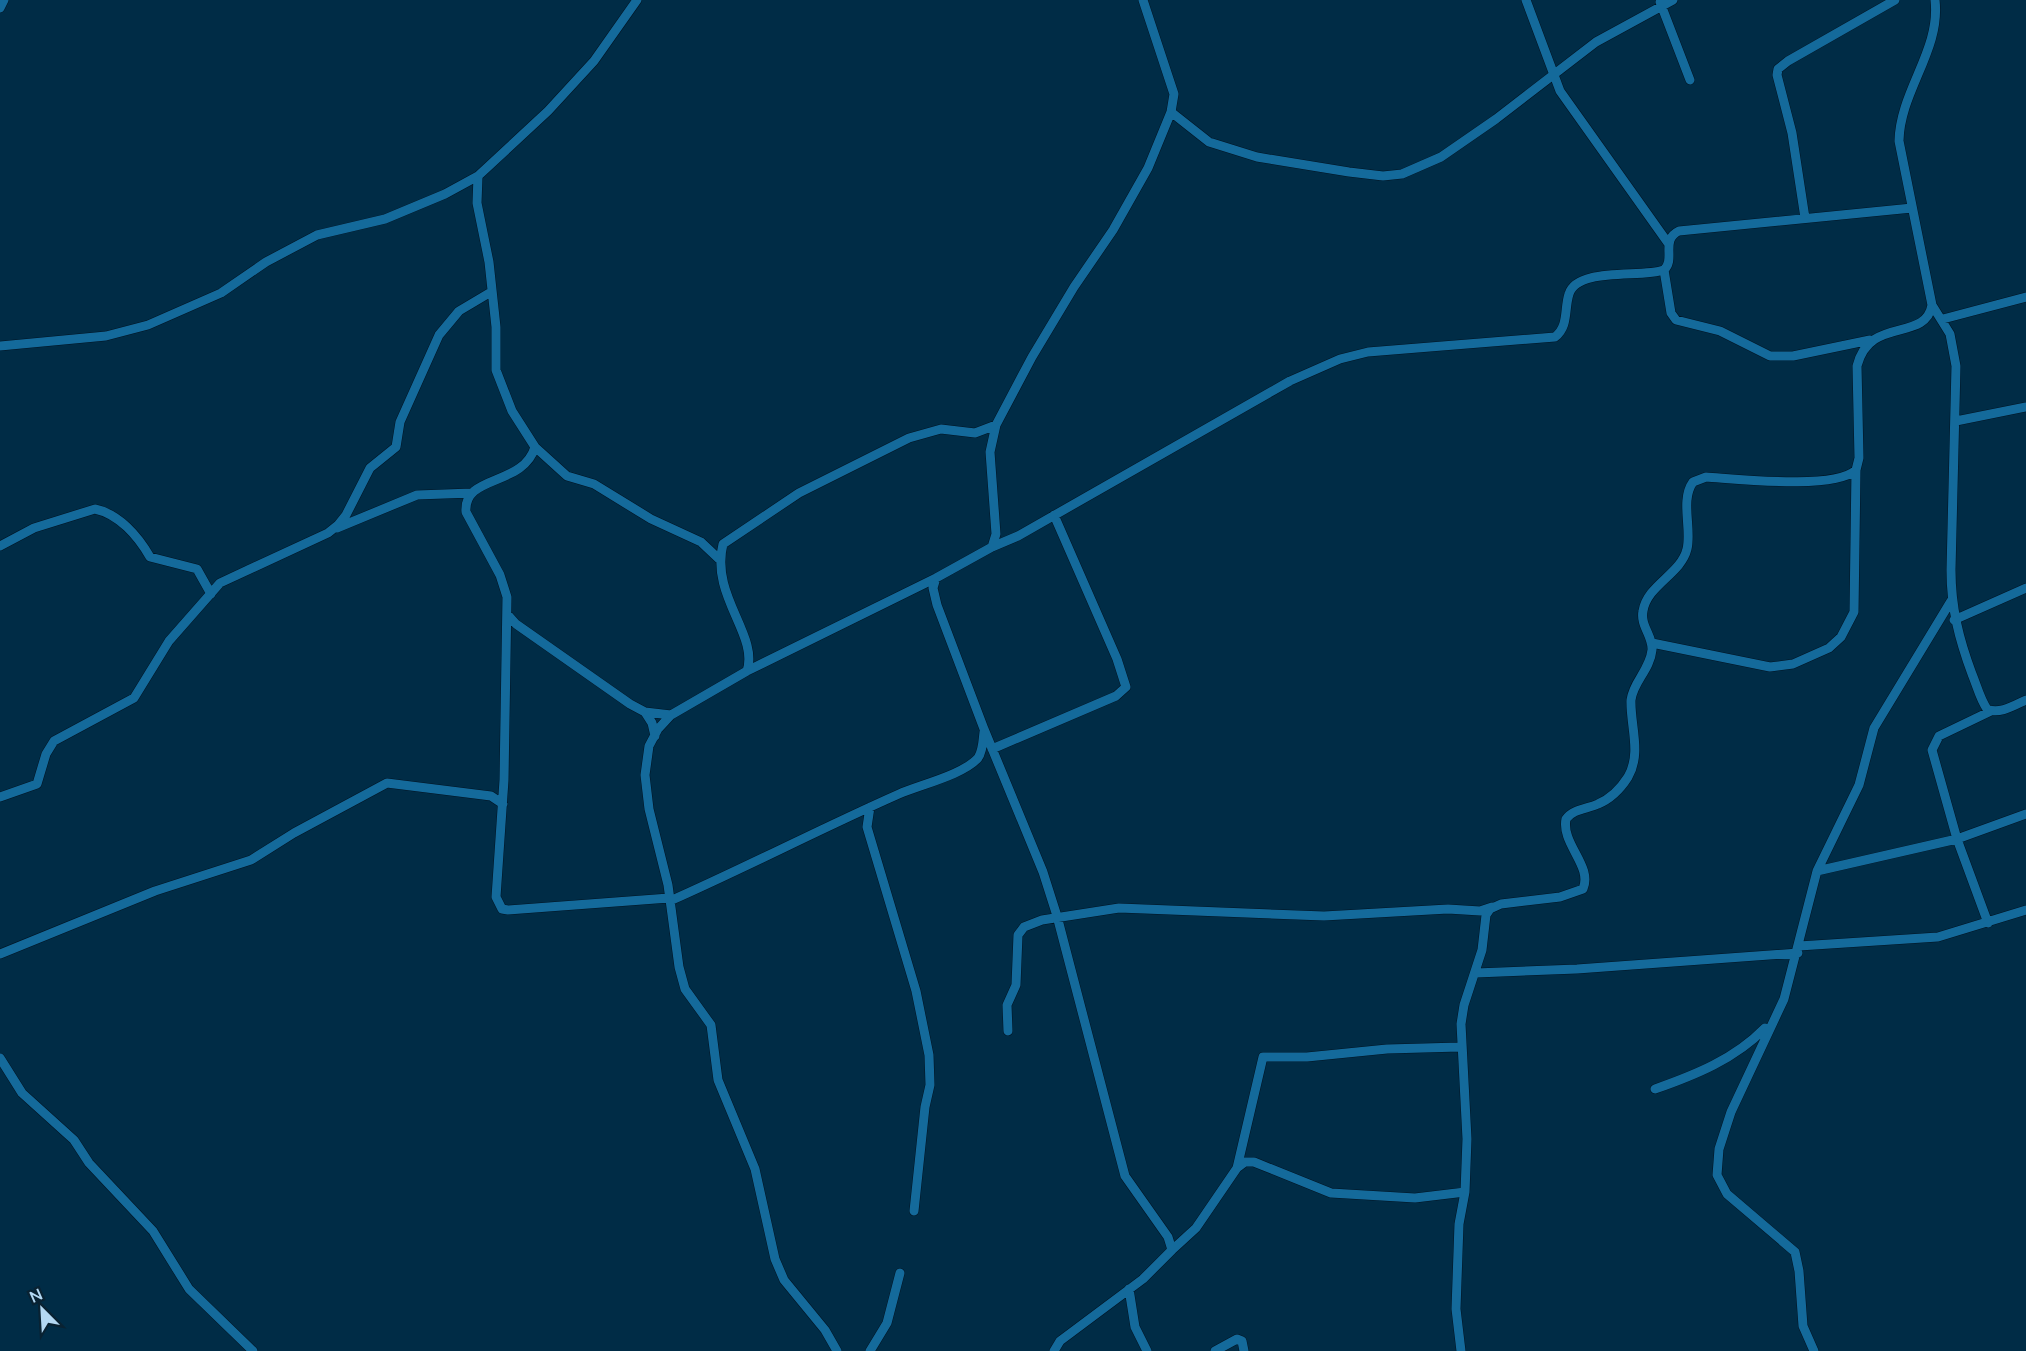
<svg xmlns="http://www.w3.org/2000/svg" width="2026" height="1351" font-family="Mulish,sans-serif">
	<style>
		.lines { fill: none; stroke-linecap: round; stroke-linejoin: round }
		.street-casing { stroke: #001423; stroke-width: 10 }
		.street { stroke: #146a9b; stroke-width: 9 }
	</style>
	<rect width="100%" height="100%" fill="#002c46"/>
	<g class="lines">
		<g class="street-casing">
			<path id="street" d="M 1526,0 L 1560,91 L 1668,243
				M 1660,2 L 1690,80
				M 0,8 L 4,0
				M 1171,112 L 1209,142 L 1257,157 L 1349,172 L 1383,176 L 1402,174 L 1441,157 L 1496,119 L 1596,42 L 1673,0
				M 478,176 L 477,203 L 489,262 L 496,327 L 496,370 L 512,411 L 535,447 L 567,476 L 594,484 L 651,519 L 701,542 L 719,559
				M 1805,218 L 1792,133 L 1777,75 L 1778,69 L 1788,61 L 1895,0
				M 1664,270 L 1671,313 L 1676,320 L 1720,331 L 1770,356 L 1793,356 L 1870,340
				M 1932,305 L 1950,334 L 1956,366 L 1951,570 C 1951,608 1959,639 1972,674 C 1977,686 1980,699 1987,709 C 1999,715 2015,705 2026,700
				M 1943,319 L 2026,297
				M 0,346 L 106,336 L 148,325 L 221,293 L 266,262 L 317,235 L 385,219 L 445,194 L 478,176 L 548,111 L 594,61 L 637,0
				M 1956,421 L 2026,407
				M 535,447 C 523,487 463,474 466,512 L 500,575 L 507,597 L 504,780 L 496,897 L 502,909 L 508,910 L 669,898
				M 337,528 L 417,495 L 472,493
				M 0,546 L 34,528 L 95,509 C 119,514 138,536 150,557 L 197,569 L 211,594
				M 992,547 L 1018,536 L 1290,381 L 1340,359 L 1368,352 L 1555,337 C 1569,326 1564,309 1569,294 C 1577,267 1641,278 1664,270 C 1676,259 1660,240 1679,231 L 1912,208
				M 507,614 L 516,624 L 630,704 L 645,712 L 671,715
				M 1954,620 L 2026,588
				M 1652,643 L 1770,667 L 1793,664 L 1829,648 L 1841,637 L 1854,612 L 1856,470
				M 747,671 C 759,635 710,596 723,544 L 799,493 L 909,438 L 941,429 L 975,433 L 996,425
				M 645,712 L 652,723 L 655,736
				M 992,749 L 1116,696 L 1126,687 L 1117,659 L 1054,515
				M 0,797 L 37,784 L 46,754 L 54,741 L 134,698 L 169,641 L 220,583 L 328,533 L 338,525 L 346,515 L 370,468 L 396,447 L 400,422 L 439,335 L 459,311 L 491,292
				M 870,807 L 867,827 L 916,991 L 929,1055 L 930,1085 L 925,1107 L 914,1211
				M 1817,871 L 1957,839 L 2026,814
				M 670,901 C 747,867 822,828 899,794 C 919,785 963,775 978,758 C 983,751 983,740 984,732
				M 1988,923 L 1957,839 L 1932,750 L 1939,736 L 1991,711
				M 1799,946 L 1938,937 L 2026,910
				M 0,954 L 155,891 L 251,860 L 294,833 L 387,783 L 491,796 L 503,804
				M 1476,973 L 1577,969 L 1798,953
				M 1008,1031 L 1007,1005 L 1016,985 L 1018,935 L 1024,927 L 1042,920 L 1119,908 L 1324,916 L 1448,909 L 1480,911 L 1492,907
				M 0,1058 L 22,1093 L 74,1140 L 89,1163 L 153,1231 L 189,1289 L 253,1351
				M 1655,1089 C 1695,1075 1735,1059 1765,1028
				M 1237,1168 L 1263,1057 L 1307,1057 L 1387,1049 L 1460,1047
				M 1172,1250 L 1196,1228 L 1237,1168 L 1245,1162 L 1254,1162 L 1331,1193 L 1415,1198 L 1465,1192
				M 1129,1289 L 1135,1327 L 1147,1351
				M 837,1351 L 825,1330 L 784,1280 L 775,1259 L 755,1169 L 718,1080 L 711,1025 L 685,989 L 679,967 L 668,885 L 649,809 L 645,775 L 649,746 L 658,729 L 671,715 L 747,671 L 936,578
				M 870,1351 L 887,1323 L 900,1273
				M 1054,1351 L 1060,1341 L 1143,1279 L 1172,1250 L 1168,1237 L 1125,1176 L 1057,916 L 1043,872 L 984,729 L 937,605 L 933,588 L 936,578 L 992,547 L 996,534 L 990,452 L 996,425 L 1032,357 L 1074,287 L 1113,230 L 1148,168 L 1171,112 L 1174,94 L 1143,0
				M 1215,1351 L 1237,1339 L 1242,1341 L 1244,1351
				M 1461,1351 L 1456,1309 L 1459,1224 L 1465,1192 L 1467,1139 L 1461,1024 L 1464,1005 L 1482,950 L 1486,915 L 1490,909 L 1501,904 L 1560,897 L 1583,889 C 1593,866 1561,844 1566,819 C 1573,809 1587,809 1598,804 C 1610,799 1621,788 1628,777 C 1642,753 1630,725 1631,700 C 1633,682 1650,670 1652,650 C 1653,636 1640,626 1643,611 C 1647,585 1681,574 1687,549 C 1692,529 1680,500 1693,482 L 1706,477 C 1738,479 1834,490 1856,470 L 1859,458 L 1857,366 C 1870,315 1925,343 1932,305 L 1899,141 C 1900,91 1941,50 1935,0
				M 1814,1351 L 1803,1326 L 1799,1271 L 1795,1252 L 1727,1194 L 1717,1175 L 1719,1149 L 1731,1112 L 1784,999 L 1817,871 L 1859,785 L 1874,728 L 1951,601"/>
		</g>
		<use href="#street" class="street"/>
	</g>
	<g transform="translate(42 1309) rotate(336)" stroke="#092232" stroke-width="4.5" paint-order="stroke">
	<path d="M0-4.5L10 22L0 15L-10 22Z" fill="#b3d8f3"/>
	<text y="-9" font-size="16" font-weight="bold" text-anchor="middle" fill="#b3d8f3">N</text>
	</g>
</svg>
